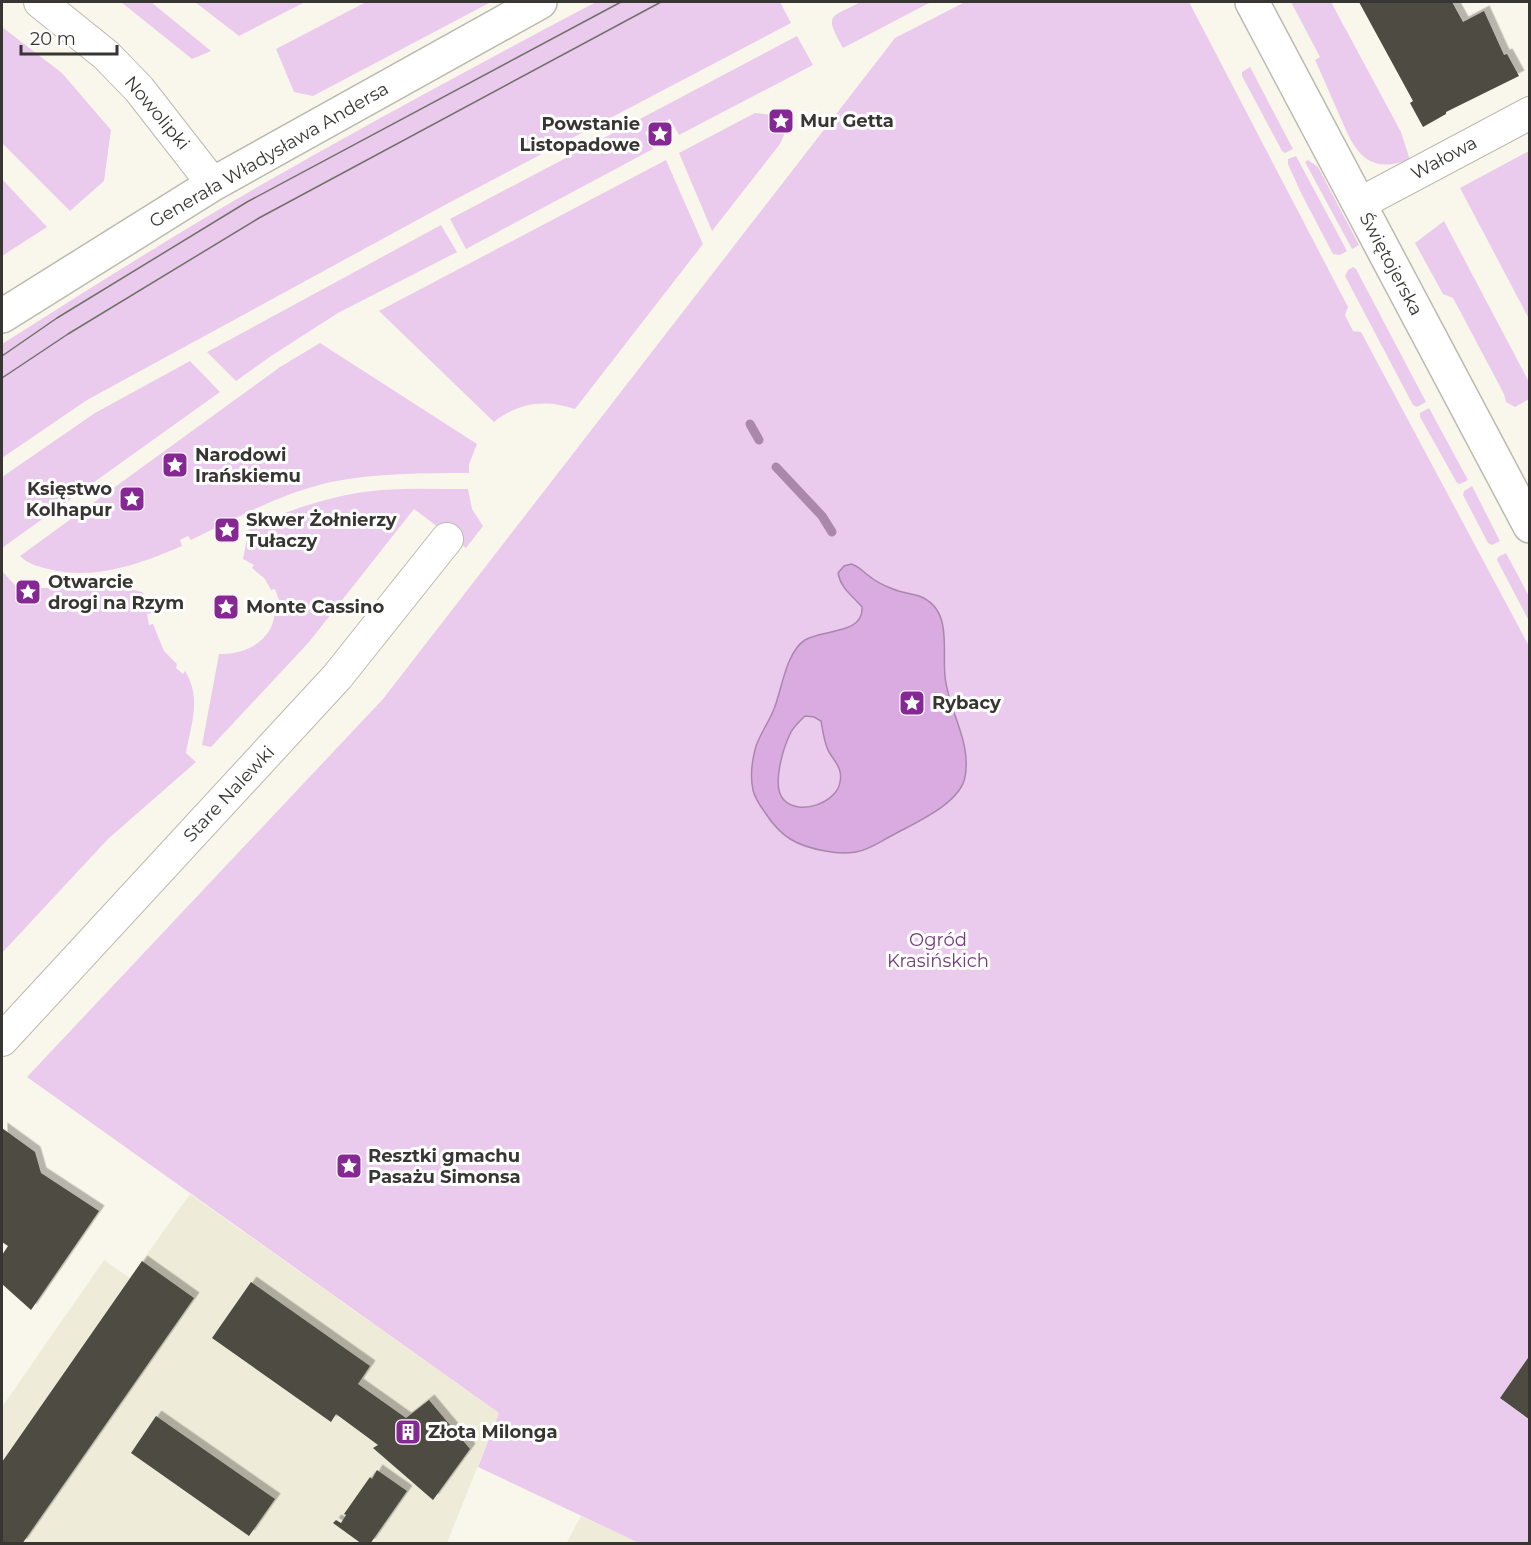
<svg xmlns="http://www.w3.org/2000/svg" width="1531" height="1545" font-family="Montserrat,sans-serif">
	<style>
		.built { fill: #eeebd9 }
		.green { fill: #eacbed }
		.water { fill: #daabe0; stroke: #a988ac; stroke-width: 1.5; fill-rule: evenodd }
		.lines { fill: none; stroke-linecap: round; stroke-linejoin: round }
		.stream { stroke: #a988ac; stroke-width: 9 }
		.building { fill: #4d4c42; filter: url(#shadow) }
		.street-casing { stroke: #bcbaaf; stroke-width: 34 }
		.secondary-casing { stroke: #bcbaaf; stroke-width: 36 }
		.street { stroke: #fff; stroke-width: 32 }
		.secondary { stroke: #fff; stroke-width: 33 }
		.tram { stroke: #706f69; stroke-width: 1.5 }
		.labels { text-anchor: middle; stroke-width: 6; stroke-linejoin: round; paint-order: stroke }
		.street-label { font-size: 18px; fill: #373632; stroke: #fff }
		.poi-label { font-size: 18px; font-weight: bold; fill: #373632; stroke: #fff; text-anchor: start }
		.park-label { font-size: 18px; fill: #743a7b; stroke: #fff }
	</style>
	<defs>
		<filter id="shadow"><feDropShadow dx="5.5" dy="-5.5" stdDeviation="0" flood-color="#0004"/></filter>
	</defs>
	<rect width="100%" height="100%" fill="#f9f7eb"/>
	<path class="built" d="M 190,1194 L 499,1413 L 447,1543 L 2,1544 L 2,1407 L 104,1260 L 130,1278 Z
		M 581,1516 L 639,1543 L 566,1544 Z"/>
	<path class="green" d="M 121,2 L 151,2 L 211,51 L 192,59 Z
		M 195,2 L 305,2 L 239,36 Z
		M 366,2 L 491,2 L 313,96 L 294,92 L 276,49 Z
		M 596,2 L 780,2 L 791,23 L 443,206 L 87,400 L 2,458 L 2,344 C 81,294 160,244 242,196 C 358,129 477,65 596,2 Z
		M 861,2 L 931,2 L 843,48 C 824,14 829,18 861,2 Z
		M 965,2 L 1189,2 L 1348,307 L 1345,315 L 1353,331 L 1361,332 L 1529,646 L 1530,1355 L 1500,1398 L 1529,1420 L 1529,1543 L 639,1543 L 478,1467 L 499,1413 L 27,1077 L 383,699 L 895,38 Z
		M 1291,2 L 1331,2 L 1401,132 L 1410,160 L 1403,164 L 1401,162 C 1361,174 1351,141 1338,112 C 1330,94 1323,77 1315,60 L 1320,57 Z
		M 2,27 L 62,73 L 111,130 L 104,181 L 70,211 L 2,143 Z
		M 797,36 L 813,65 L 679,135 L 670,119 L 645,132 L 653,149 L 466,249 L 450,219 Z
		M 1250,67 L 1293,149 L 1285,153 L 1282,151 L 1242,76 L 1242,72 Z
		M 755,113 L 775,115 L 784,126 L 784,135 L 780,144 L 712,231 L 679,153 Z
		M 1529,151 L 1529,319 L 1460,188 Z
		M 1296,156 L 1347,251 L 1340,255 L 1333,254 L 1301,193 L 1288,164 L 1288,159 Z
		M 666,160 L 703,244 L 575,409 C 546,399 519,402 494,422 L 379,311 Z
		M 1308,160 L 1318,167 L 1359,245 L 1352,249 L 1305,162 Z
		M 2,179 L 47,227 L 2,256 Z
		M 1444,221 L 1529,382 L 1529,399 L 1515,407 L 1506,402 L 1504,394 L 1453,298 L 1443,294 L 1415,243 Z
		M 441,225 L 457,252 L 338,313 L 271,356 L 236,381 L 207,352 Z
		M 1353,267 L 1356,269 L 1426,402 L 1417,407 L 1413,405 L 1345,276 L 1348,270 Z
		M 320,343 L 477,444 L 469,464 L 469,473 C 423,473 377,473 331,482 C 282,493 236,518 191,540 L 188,536 L 180,540 L 182,546 C 140,564 94,581 48,569 C 37,566 28,564 20,556 L 280,367 Z
		M 190,361 L 220,392 L 2,548 L 2,477 L 95,413 Z
		M 1429,408 L 1468,480 L 1460,484 L 1457,483 L 1420,417 L 1420,413 Z
		M 1472,486 L 1500,541 L 1492,545 L 1488,543 L 1463,495 L 1464,491 Z
		M 468,489 L 472,509 L 483,526 L 466,548 L 414,509 L 309,642 L 211,747 L 202,745 L 219,654 C 250,655 280,636 274,601 L 279,600 L 275,589 L 271,590 L 265,579 L 252,568 L 254,565 L 243,559 L 249,528 C 291,509 335,494 381,490 C 410,488 439,489 468,489 Z
		M 1506,553 L 1529,596 L 1529,621 L 1497,560 L 1498,557 Z
		M 2,571 L 26,597 L 36,588 L 86,588 L 113,585 L 142,592 L 148,599 L 152,613 L 147,614 L 149,625 L 153,624 L 164,651 L 177,664 L 176,668 L 183,674 L 185,671 C 202,698 191,724 186,753 L 196,762 L 108,839 L 2,953 Z"/>
	<path class="water" d="M 851,564 C 859,566 862,571 869,576 C 876,582 885,586 893,589 C 902,593 910,593 919,596 C 953,609 942,648 945,676 C 948,711 972,741 965,777 C 960,804 914,823 893,835 C 881,841 869,850 856,852 C 845,854 835,853 825,851 C 797,846 781,837 766,814 C 761,807 755,799 753,790 C 750,776 752,760 756,746 C 761,732 769,722 774,709 C 782,689 786,652 805,640 C 822,629 864,635 862,607 C 852,595 841,589 838,573 L 844,566 ZM 805,716 L 814,717 L 821,721 C 823,732 824,743 829,752 C 835,762 843,769 840,782 C 837,803 799,816 784,800 C 771,787 783,749 790,734 C 793,727 800,721 805,716 Z"/>
	<g class="lines">
		<path class="stream" d="M 750,424 L 759,440
			M 776,467 L 822,516 L 832,532"/>
	</g>
	<path class="building" d="M 1359,2 L 1452,2 L 1463,22 L 1484,11 L 1504,55 L 1507,54 L 1519,76 L 1446,112 L 1446,114 L 1423,127 L 1410,103 L 1413,101 Z
		M 2,1128 L 35,1152 L 41,1173 L 99,1211 L 31,1310 L 2,1284 L 2,1255 L 8,1246 L 2,1242 Z
		M 142,1261 L 194,1298 L 22,1544 L 2,1544 L 2,1462 Z
		M 251,1282 L 370,1366 L 358,1384 L 406,1418 L 429,1400 L 470,1449 L 433,1500 L 373,1448 L 378,1445 L 336,1414 L 331,1422 L 212,1338 Z
		M 1530,1355 L 1530,1420 L 1500,1398 Z
		M 156,1416 L 275,1499 L 249,1536 L 131,1453 Z
		M 377,1470 L 407,1491 L 370,1544 L 362,1544 L 333,1523 L 336,1520 L 341,1523 L 346,1515 L 344,1514 L 370,1477 L 372,1479 Z"/>
	<g class="lines">
		<g class="street-casing">
			<path id="street" d="M 40,2 L 106,55 L 139,89 L 213,184
				M 1359,204 L 1530,113
				M 2,1040 L 337,677 L 447,539"/>
		</g>
		<g class="secondary-casing">
			<path id="secondary" d="M 1252,2 L 1530,526
				M 2,316 L 213,184 L 540,2"/>
		</g>
		<use href="#street" class="street"/>
		<use href="#secondary" class="secondary"/>
		<path class="tram" d="M 2,356 L 57,318 L 247,202 L 621,2
			M 2,378 L 68,334 L 259,218 L 661,2"/>
	</g>
	<defs>
		<g id="sight-square" transform="scale(1.35)"><rect x="-9" y="-9" width="18" height="18" rx="4" fill="#862893" stroke="#fff"/><path d="M0-6L1.8-2.2L6-1.7L2.9 1.2L3.7 5.4L0 3.3L-3.7 5.4L-2.9 1.2L-6-1.7L-1.8-2.2Z" fill="#fff"/></g>
		<g id="building-square" transform="scale(1.35)"><rect x="-9" y="-9" width="18" height="18" rx="4" fill="#862893" stroke="#fff"/><path d="M-4-6H4V6H1V3H-1V6H-4ZM-2.5-4.3h1.7v1.8h-1.7ZM.8-4.3h1.7v1.8H.8ZM-2.5-1h1.7V.8h-1.7ZM.8-1h1.7V.8H.8Z" fill="#fff"/></g>
	</defs>
	<g fill-rule="evenodd">
		<use href="#sight-square" x="781" y="121"/>
		<use href="#sight-square" x="660" y="134"/>
		<use href="#sight-square" x="175" y="465"/>
		<use href="#sight-square" x="132" y="499"/>
		<use href="#sight-square" x="227" y="530"/>
		<use href="#sight-square" x="28" y="592"/>
		<use href="#sight-square" x="226" y="607"/>
		<use href="#sight-square" x="912" y="703"/>
		<use href="#sight-square" x="349" y="1166"/>
		<use href="#building-square" x="408" y="1432"/>
	</g>
	<g class="labels">
		<g class="street-label">
			<text transform="translate(157 113) rotate(50)" y="6">Nowolipki</text>
			<text transform="translate(269 155) rotate(-30)" y="6">Generała Władysława Andersa</text>
			<text transform="translate(1444 158) rotate(-28)" y="6">Wałowa</text>
			<text transform="translate(1391 264) rotate(62)" y="6">Świętojerska</text>
			<text transform="translate(229 794) rotate(-47)" y="6">Stare Nalewki</text>
		</g>
		<g class="poi-label">
			<text x="800" y="127">Mur Getta</text>
			<text x="640" y="130" text-anchor="end">Powstanie<tspan x="640" dy="21">Listopadowe</tspan></text>
			<text x="195" y="461">Narodowi<tspan x="195" dy="21">Irańskiemu</tspan></text>
			<text x="112" y="495" text-anchor="end">Księstwo<tspan x="112" dy="21">Kolhapur</tspan></text>
			<text x="246" y="526">Skwer Żołnierzy<tspan x="246" dy="21">Tułaczy</tspan></text>
			<text x="48" y="588">Otwarcie<tspan x="48" dy="21">drogi na Rzym</tspan></text>
			<text x="246" y="613">Monte Cassino</text>
			<text x="932" y="709">Rybacy</text>
			<text x="368" y="1162">Resztki gmachu<tspan x="368" dy="21">Pasażu Simonsa</tspan></text>
			<text x="428" y="1438">Złota Milonga</text>
		</g>
		<g class="park-label">
			<text x="938" y="946">Ogród<tspan x="938" dy="21">Krasińskich</tspan></text>
		</g>
	</g>
	<rect width="1531" height="1545" fill="none" stroke="#373632" stroke-width="6"/>
	<path d="M21 45v9h96v-9" fill="none" stroke="#373632" stroke-width="3"/>
	<text x="30" y="45" font-size="18" fill="#373632" stroke="#ffffff" stroke-width="4.5" paint-order="stroke">20 m</text>
</svg>
